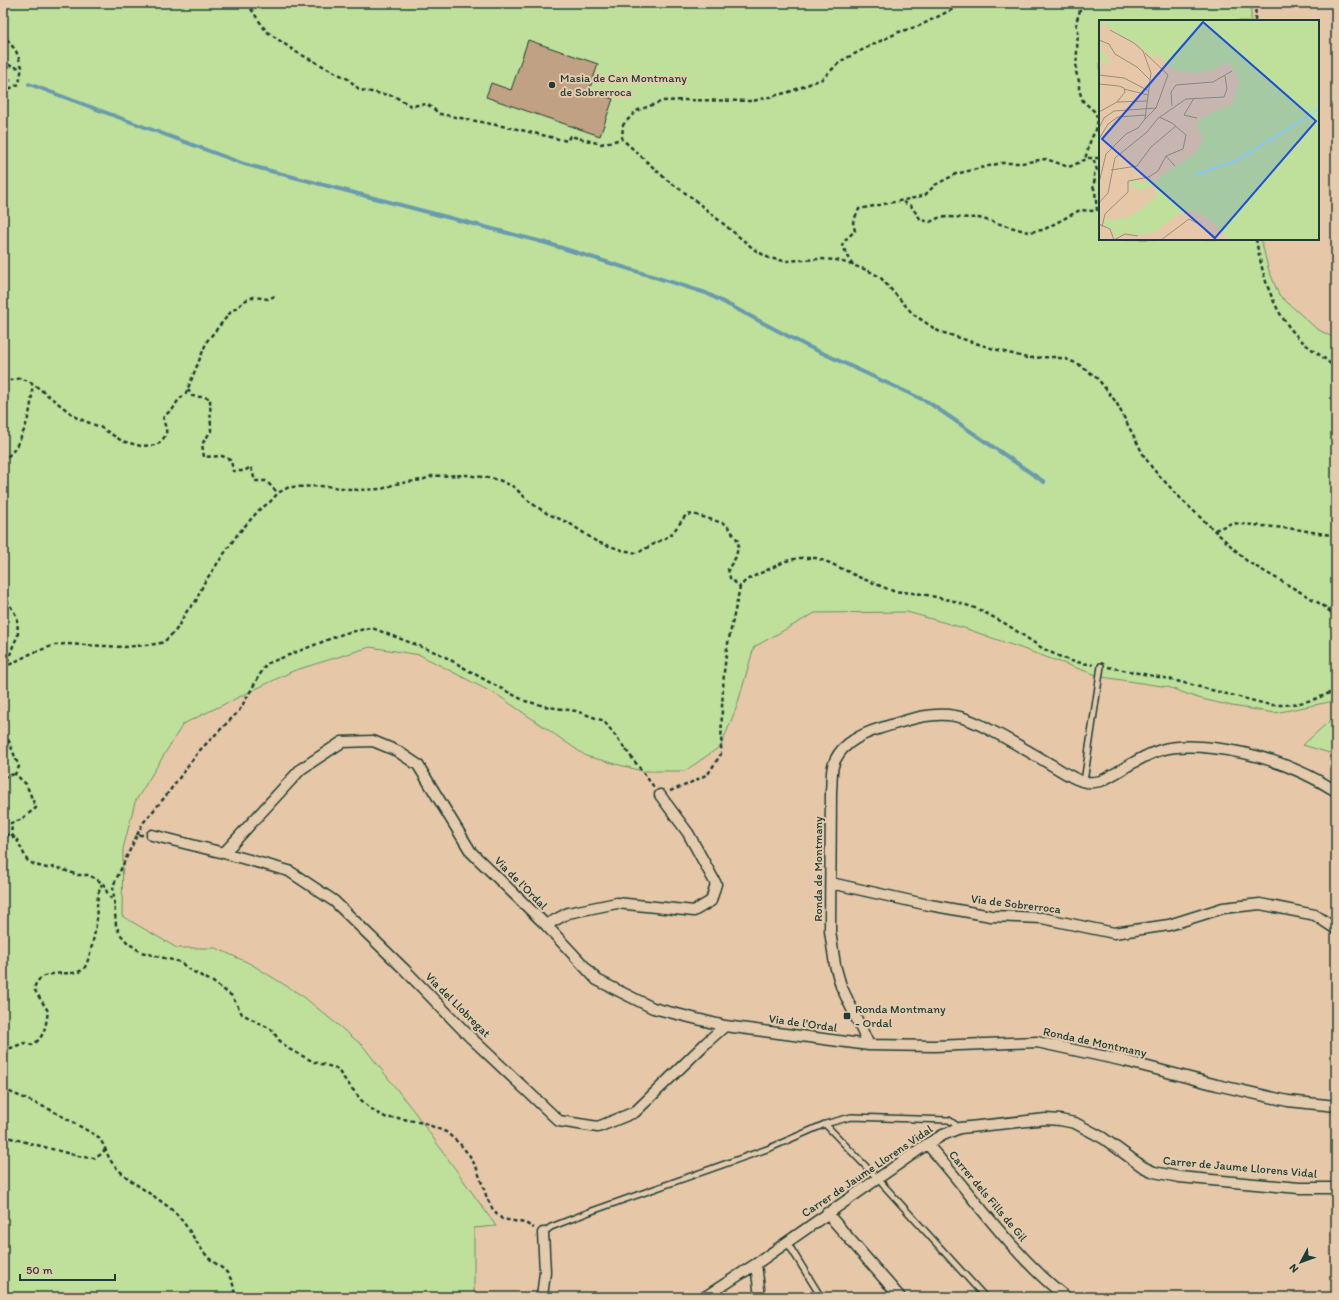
<svg xmlns="http://www.w3.org/2000/svg" width="1339" height="1300" font-family="Itim,sans-serif">
	<style>
		.green { fill: #bee09a; stroke: #6e8e67 }
		.lines { fill: none; stroke-linecap: round; stroke-linejoin: round }
		.stream { stroke: #6a9bad; stroke-width: 4 }
		.building { fill: #c0a184; stroke: #1f3d34 }
		.lane-casing { stroke: #1f3d34; stroke-width: 8 }
		.street-casing { stroke: #1f3d34; stroke-width: 13 }
		.path { stroke: #1f3d34; stroke-width: 2.5; stroke-dasharray: 4 3; stroke-linecap: butt }
		.lane { stroke: #e5cbad; stroke-width: 5 }
		.street { stroke: #e5cbad; stroke-width: 10 }
		.poi-dot { fill: #1f3d34; stroke: #e5cbad; stroke-width: 1.5 }
		.labels { text-anchor: middle; stroke-width: 4; stroke-linejoin: round; paint-order: stroke }
		.poi-label { font-size: 12px; fill: #1f3d34; stroke: #e5cbad; text-anchor: start }
		.street-label { font-size: 12px; fill: #1f3d34; stroke: #e5cbad }
		.inset-river { fill: none; stroke: #9cdafd; stroke-width: 2 }
		.inset-road { fill: none; stroke: #96907a; stroke-width: 1 }
		.view { fill: #1d4ed8; fill-opacity: 0.15; stroke: #1d4ed8; stroke-width: 2 }
		.inset-edge { fill: none; stroke: #1f3d34; stroke-width: 2 }
	</style>
	<rect width="100%" height="100%" fill="#e6c8a9"/>
	<filter id="ink" filterUnits="userSpaceOnUse"><feTurbulence type="fractalNoise" baseFrequency=".025" numOctaves="2"/><feDisplacementMap in="SourceGraphic" scale="8" xChannelSelector="R" yChannelSelector="G"/><feConvolveMatrix kernelMatrix="1 2 1 2 8 2 1 2 1" color-interpolation-filters="sRGB"/></filter>
	<g filter="url(#ink)">
		<path class="green" d="M 3,3 L 1251,3 L 1251,21 L 1100,21 L 1100,239 L 1261,239 L 1268,268 L 1279,295 L 1317,329 L 1336,339 L 1336,698 L 1334,701 L 1275,713 L 1232,706 L 1198,698 L 1168,687 L 1102,677 L 967,629 L 907,612 L 815,613 L 754,647 L 737,706 L 721,746 L 685,771 L 642,771 L 586,756 L 499,696 L 420,655 L 370,647 L 293,671 L 183,724 L 135,802 L 123,849 L 122,916 L 177,948 L 216,948 L 251,964 L 304,997 L 363,1046 L 416,1114 L 496,1226 L 474,1228 L 474,1297 L 3,1297 Z
			M 1336,715 L 1336,755 L 1303,745 Z"/>
		<g class="lines">
			<path class="stream" d="M 3,79 L 10,80
				M 29,84 L 244,164 L 546,243 L 706,293 L 805,345 L 928,402 L 1044,482"/>
		</g>
		<path class="building" d="M 528,40 L 598,64 L 589,91 L 613,99 L 600,136 L 486,97 L 491,83 L 511,90 Z"/>
		<g class="lines">
			<g class="lane-casing">
				<path id="lane" d="M 1084,782 L 1101,666
					M 825,1124 L 851,1117 L 949,1120 L 960,1128
					M 543,1233 L 551,1227 L 592,1211 L 770,1148 L 825,1124 L 877,1178 L 985,1297
					M 787,1242 L 821,1297"/>
			</g>
			<g class="street-casing">
				<path id="street" d="M 1336,791 C 1298,767 1257,753 1213,748 C 1195,746 1177,745 1161,750 C 1140,756 1120,772 1101,781 C 1096,782 1091,783 1086,782 C 1073,780 1061,770 1050,764 C 1031,753 1012,741 992,731 C 981,725 968,718 955,716 C 930,711 905,721 881,728 C 861,734 839,744 833,766 C 831,774 832,783 831,791 L 830,931 L 835,965 L 841,986 L 869,1045 L 934,1046 L 1037,1042 L 1125,1061 L 1217,1085 L 1288,1101 L 1336,1106
					M 152,835 L 224,853 L 289,871 L 334,901 L 405,970 L 469,1036 L 559,1121 L 598,1127 L 635,1112 L 707,1042 L 725,1026
					M 224,853 L 301,769 L 342,742 L 373,741 L 397,751 L 418,765 L 471,852 L 546,925 L 597,980 L 653,1008 L 725,1026 L 869,1045
					M 831,883 L 924,904 L 991,916 L 1042,918 L 1114,933 L 1169,925 L 1223,908 L 1260,904 L 1315,915 L 1336,929
					M 546,925 L 568,913 L 617,903 L 694,911 L 711,901 L 716,884 L 688,833 L 660,795
					M 927,1144 C 973,1195 1011,1254 1066,1297
					M 827,1213 L 900,1297
					M 756,1264 L 760,1297
					M 542,1297 L 545,1272 L 543,1233
					M 705,1297 L 756,1264 L 927,1144 L 943,1135 L 960,1128 L 1046,1119 L 1060,1120 L 1075,1123 L 1103,1138 L 1143,1167 L 1154,1172 L 1179,1177 L 1299,1188 L 1336,1188"/>
			</g>
			<path class="path" d="M 247,3 L 266,31 L 296,52 L 348,79 L 360,90 L 394,96 L 411,106 L 427,104 L 440,114 L 517,129 L 567,141 L 570,136 L 601,144 L 622,139
				M 965,3 L 919,26 L 899,32 L 868,47 L 841,61 L 822,79 L 789,92 L 753,101 L 685,100 L 663,101 L 636,111 L 623,125 L 622,139 L 667,180 L 691,197 L 755,250 L 769,258 L 785,261 L 820,259 L 837,260 L 867,270 L 880,277 L 913,314 L 938,331 L 991,348 L 1027,358 L 1054,357 L 1066,359 L 1078,364 L 1088,371 L 1098,379 L 1116,402 L 1144,456 L 1153,469 L 1184,502 L 1248,562 L 1314,600 L 1325,607 L 1336,617
				M 1080,3 L 1081,7 L 1076,23 L 1078,30 L 1076,72 L 1079,81 L 1079,90 L 1083,101 L 1095,112 L 1098,119 L 1096,130 L 1091,139 L 1085,159
				M 1255,21 L 1256,3
				M 3,34 L 16,51 L 22,67 L 19,84 L 7,90 L 3,90
				M 3,60 C 9,66 13,68 22,67
				M 903,202 L 911,206 L 921,220 L 930,222 L 938,218 L 947,217 L 979,218 L 1028,232 L 1043,230 L 1080,210 L 1094,211 L 1097,210 L 1095,191 L 1093,186 L 1095,179 L 1094,174 L 1097,170 L 1094,161 L 1094,158
				M 1256,239 C 1262,275 1273,314 1301,340 C 1312,351 1327,358 1336,370
				M 853,265 L 842,245 L 847,238 L 855,231 L 853,222 L 859,209 L 914,198 L 925,195 L 935,185 L 956,174 L 1001,163 L 1022,163 L 1046,159 L 1069,167 L 1089,158 L 1100,158
				M 3,382 L 21,378 L 32,383 L 77,418 L 100,427 L 122,441 L 141,446 L 157,445 C 168,435 168,432 163,420 L 164,416 L 173,409 L 177,402 L 186,393 L 207,341 L 230,313 L 246,300 L 254,297 L 268,299 L 275,296
				M 188,389 L 192,396 L 210,398 L 211,431 L 202,444 L 204,457 L 222,456 L 231,460 L 233,471 L 244,471 L 251,467 L 255,481 L 266,481 L 278,493
				M 3,462 C 6,457 12,454 15,448 C 27,429 33,405 32,383
				M 1215,530 L 1232,523 L 1295,529 L 1336,536
				M 3,594 L 17,617 L 18,635 L 13,646 L 6,667
				M 1108,667 L 1169,679 L 1270,705 C 1293,706 1317,701 1336,689
				M 3,668 L 32,653 L 55,645 L 66,644 L 124,647 L 157,644 L 164,642 L 176,630 L 187,611 L 196,601 L 204,583 L 237,535 L 260,509 L 270,502 L 278,493 L 289,487 L 326,486 L 358,490 L 382,489 L 395,484 L 422,480 L 432,476 L 466,475 L 490,478 L 499,480 L 514,487 L 531,503 L 548,514 L 569,523 L 597,542 L 622,550 L 637,553 L 671,535 L 686,515 L 693,514 L 726,524 L 739,542 L 736,557 L 728,569 L 730,578 L 740,587
				M 3,735 L 8,739 L 19,767 L 15,774 L 26,784 L 36,808 L 20,820 L 11,823 L 12,835 L 17,840 L 27,860 L 35,865 L 47,868 L 55,867 L 78,875 L 89,875 L 104,884 L 108,895 L 114,901
				M 3,777 L 15,774
				M 670,791 L 686,785 L 708,774 L 721,754 L 722,707 L 724,672 L 727,648 L 740,587 L 746,580 L 786,561 L 799,558 L 816,558 L 830,563 L 861,578 L 893,591 L 922,594 L 954,601 L 978,609 L 1006,624 L 1042,648 L 1056,655 L 1071,661 L 1093,665
				M 3,828 L 5,834 L 15,838
				M 137,835 L 143,823 L 165,797 L 199,751 L 239,711 L 266,664 L 345,633 L 372,628 L 440,654 L 487,681 L 525,701 L 549,707 L 576,711 L 604,721 L 654,787
				M 143,835 L 137,835 L 113,886 L 116,925 L 120,934 L 128,943 L 141,952 L 180,962 L 190,970 L 213,982 L 232,996 L 242,1014 L 271,1029 L 279,1040 L 289,1049 L 314,1062 L 336,1068 L 361,1100 L 375,1112 L 387,1118 L 398,1118 L 424,1123 L 446,1132 L 460,1144 L 470,1156 L 477,1169 L 487,1198 L 492,1208 L 502,1219 L 525,1223 L 534,1228
				M 3,1051 L 24,1043 L 32,1045 C 45,1038 46,1024 48,1011 L 34,989 C 40,963 77,981 85,967 C 91,955 95,932 97,919 C 97,916 96,913 97,910 C 97,900 98,892 102,884
				M 3,1089 L 51,1110 L 97,1136 C 106,1145 106,1156 114,1165 C 130,1183 151,1193 170,1208 C 186,1221 194,1241 207,1256 C 213,1263 223,1267 228,1274 C 233,1282 235,1289 234,1297
				M 3,1136 L 82,1157 L 95,1158 L 100,1155 L 105,1150"/>
			<use href="#lane" class="lane"/>
			<use href="#street" class="street"/>
		</g>
	</g>
	<g class="poi-dot">
		<circle cx="552" cy="85" r="4"/>
		<rect x="843" y="1012" width="8" height="8" rx="2"/>
	</g>
	<g class="labels">
		<g class="poi-label">
			<text x="560" y="82">Masia de Can Montmany<tspan x="560" dy="14">de Sobrerroca</tspan></text>
			<text x="855" y="1013">Ronda Montmany<tspan x="855" dy="14">- Ordal</tspan></text>
		</g>
		<g class="street-label">
			<text transform="translate(818 869) rotate(-90)" y="4">Ronda de Montmany</text>
			<text transform="translate(521 883) rotate(45)" y="4">Via de l'Ordal</text>
			<text transform="translate(1016 904) rotate(7)" y="4">Via de Sobrerroca</text>
			<text transform="translate(458 1005) rotate(45)" y="4">Via del Llobregat</text>
			<text transform="translate(803 1023) rotate(8)" y="4">Via de l'Ordal</text>
			<text transform="translate(1095 1042) rotate(12)" y="4">Ronda de Montmany</text>
			<text transform="translate(1240 1167) rotate(5)" y="4">Carrer de Jaume Llorens Vidal</text>
			<text transform="translate(867 1171) rotate(-34)" y="4">Carrer de Jaume Llorens Vidal</text>
			<text transform="translate(988 1196) rotate(50)" y="4">Carrer dels Fills de Gil</text>
		</g>
	</g>
	<g transform="translate(1099 20)">
		<rect width="220" height="220" fill="#e6c8a9"/>
		<path d="M 0,0 L 220,0 L 220,220 L 130,220 L 114,202 L 95,190 L 78,195 L 58,211 L 44,215 L 26,213 L 16,217 L 13,209 L 5,205 L 6,198 L 15,201 L 19,198 L 25,199 L 41,190 L 57,176 L 55,164 L 59,158 L 95,134 L 102,125 L 104,118 L 98,107 L 98,102 L 107,95 L 133,84 L 140,62 L 137,52 L 128,42 L 114,50 L 99,53 L 73,51 L 74,49 L 59,35 L 56,39 L 35,22 L 17,13 L 7,4 L 0,5 ZM 0,23 L 3,24 L 2,31 L 11,41 L 11,46 L 0,38 ZM 54,158 L 54,166 L 40,170 L 31,164 L 32,161 L 47,162 Z" fill="#bee09a"/>
		<path class="inset-river" d="M 210,96 L 220,88M 96,155 L 138,140 L 208,97"/>
		<path class="inset-road" d="M 0,20 L 10,24 L 16,34 L 38,47 L 51,60M 0,55 L 25,58 L 50,71M 0,64 L 20,66 L 25,68 L 26,72 L 18,82 L 0,92M 25,69 L 49,75M 95,78 L 85,95 L 98,98M 18,82 L 48,81M 73,86 L 72,72 L 77,65 L 114,62 L 133,51M 61,97 L 87,79 L 125,77 L 128,69 L 126,56M 46,99 L 57,88M 0,108 L 5,98 L 15,91 L 57,88 L 69,55 L 46,33M 0,119 L 9,104 L 19,97 L 47,95M 67,136 L 76,146M 12,150 L 38,146 L 52,127 L 77,106M 0,163 L 7,134 L 27,114 L 39,108 L 46,99 L 52,53 L 44,31 L 35,23 L 11,10M 0,183 L 9,173 L 16,138 L 48,112 L 60,97 L 73,103 L 87,115 L 84,129 L 67,136 L 59,151 L 50,157 L 29,161 L 29,172 L 6,194 L 3,207M 0,204 L 11,209 L 15,220 L 26,214 L 39,216M 62,220 L 90,199 L 100,204 L 116,220"/>
		<path class="view" d="M 104,2 L 217,101 L 116,218 L 3,119 Z"/>
		<rect width="220" height="220" class="inset-edge"/>
	</g>
	<rect width="1339" height="1300" fill="none" stroke="#e5cbad" stroke-width="16"/>
	<rect x="8" y="8" width="1323" height="1284" fill="none" stroke="#1f3d34" stroke-width="1.5" filter="url(#ink)"/>
	<g transform="translate(1301 1262) rotate(229)" stroke="#e5cbad" stroke-width="3" paint-order="stroke">
	<path d="M0-3L7 15L0 10L-7 15Z" fill="#1f3d34"/>
	<text y="-6" font-size="11" font-weight="bold" text-anchor="middle" fill="#1f3d34">N</text>
	</g>
	<path d="M20 1274v6h95v-6" fill="none" stroke="#1f3d34" stroke-width="2"/>
	<text x="26" y="1274" font-size="12" fill="#1f3d34" stroke="#e5cbad" stroke-width="3" paint-order="stroke">50 m</text>
</svg>
